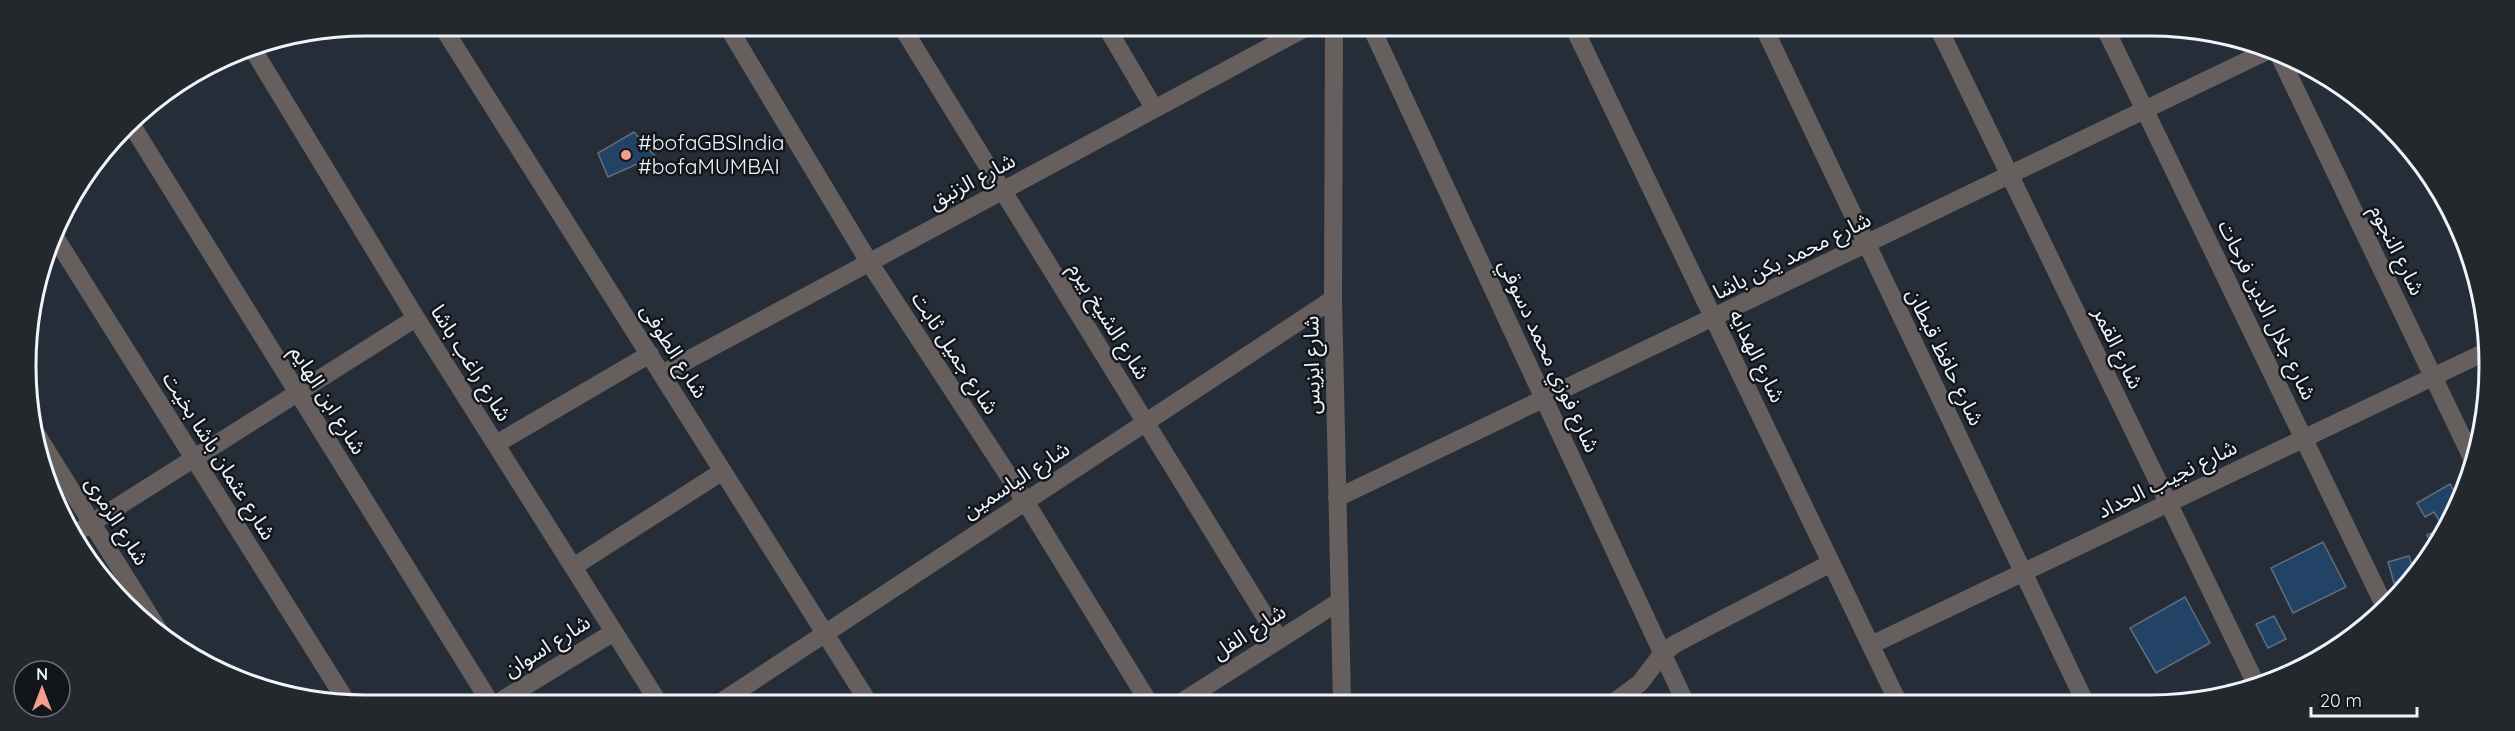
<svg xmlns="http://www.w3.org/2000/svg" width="2515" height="731" font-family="Quicksand,'Noto Sans Arabic',sans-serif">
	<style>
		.building { fill: #224365; stroke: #646e7a; stroke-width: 1.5 }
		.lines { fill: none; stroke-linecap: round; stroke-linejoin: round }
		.minor { stroke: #675f5e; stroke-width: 18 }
		.poi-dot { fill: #f59d8e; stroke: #12161b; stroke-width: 2 }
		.labels { text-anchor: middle; stroke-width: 5; stroke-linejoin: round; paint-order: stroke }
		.poi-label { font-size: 21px; fill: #eef4fb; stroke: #12161b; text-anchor: start }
		.street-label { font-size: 21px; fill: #eef4fb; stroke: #12161b }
		.rim { fill: none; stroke: #eef4fb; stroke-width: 3 }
	</style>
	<rect width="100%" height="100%" fill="#252e38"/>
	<path class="building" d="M 634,132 L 655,156 L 608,177 L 598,153 Z
		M 2450,484 L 2460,500 L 2454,516 L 2442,525 L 2434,512 L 2425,517 L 2417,503 Z
		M 2448,526 L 2432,547 L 2427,535 Z
		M 2323,542 L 2346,587 L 2293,613 L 2271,568 Z
		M 2409,556 L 2414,572 L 2410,577 L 2394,583 L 2388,562 Z
		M 2185,597 L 2210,643 L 2156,673 L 2130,628 Z
		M 2274,616 L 2286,639 L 2268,648 L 2256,624 Z
		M 2229,684 L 2233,691 L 2192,703 Z"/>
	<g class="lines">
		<path class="minor" d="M 442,26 L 867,700
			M 728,27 L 869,262 L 1025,501 L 1148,701
			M 902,27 L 1279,639
			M 1107,28 L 1154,108
			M 1334,29 L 1333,299 L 1342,701
			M 1372,29 L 1685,702
			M 1575,30 L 1898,702
			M 1765,30 L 2085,702
			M 1940,31 L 2256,684
			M 2107,32 L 2386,609
			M 252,48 L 416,318 L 657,700
			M 2281,59 L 2473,460
			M 131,124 L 488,699
			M 55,237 L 345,699
			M 662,374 L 1303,29
			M 35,432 L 161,634
			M 496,444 L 650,354
			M 1337,498 L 2265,52
			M 76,533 L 416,318
			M 573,567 L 723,471
			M 1871,645 L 2483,353
			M 504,699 L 614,632
			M 724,700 L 1333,299
			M 1183,701 L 1340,601
			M 1614,702 L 1640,683 L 1662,654 L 1675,644 L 1831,563"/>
	</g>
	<circle class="poi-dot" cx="626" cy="155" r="6"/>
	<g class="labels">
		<g class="poi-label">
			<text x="638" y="150">#bofaGBSIndia<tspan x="638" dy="24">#bofaMUMBAI</tspan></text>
		</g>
		<g class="street-label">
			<text transform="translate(972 181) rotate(-28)" y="7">شارع الزنبق</text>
			<text transform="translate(2397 250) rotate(64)" y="7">شارع النجوم</text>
			<text transform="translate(1792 256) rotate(-26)" y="7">شارع محمد يكن باشا</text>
			<text transform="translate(2267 310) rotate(64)" y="7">شارع جلال الدين فرحات</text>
			<text transform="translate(1109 321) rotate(58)" y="7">شارع الشيخ بيرم</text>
			<text transform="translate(2118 348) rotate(64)" y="7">شارع القمر</text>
			<text transform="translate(674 351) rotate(58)" y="7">شارع الطوفى</text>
			<text transform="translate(955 353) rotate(57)" y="7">شارع جميل ثابت</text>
			<text transform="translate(1549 356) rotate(65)" y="7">شارع فوزي محمد دسوقي</text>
			<text transform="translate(1757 356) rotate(64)" y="7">شارع الهدايه</text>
			<text transform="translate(1945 357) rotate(64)" y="7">شارع حافظ قبطان</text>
			<text transform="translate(471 363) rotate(58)" y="7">شارع راغب باشا</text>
			<text transform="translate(1312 365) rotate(-91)" y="7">شارع ايزيس</text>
			<text transform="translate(328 400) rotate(58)" y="7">شارع ابن الهايم</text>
			<text transform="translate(219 456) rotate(58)" y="7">شارع عثمان باشا بخيت</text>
			<text transform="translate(2167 479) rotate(-26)" y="7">شارع نجيب الحداد</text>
			<text transform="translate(1016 480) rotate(-33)" y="7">شارع الياسمين</text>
			<text transform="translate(117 521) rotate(58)" y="7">شارع الزمرى</text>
			<text transform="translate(1249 632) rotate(-33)" y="7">شارع الفل</text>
			<text transform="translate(547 646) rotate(-32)" y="7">شارع اسوان</text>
		</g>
	</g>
	<path d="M0 0H2515V731H0ZM365 36H2150A329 329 0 0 1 2479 365V366A329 329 0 0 1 2150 695H365A329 329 0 0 1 36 366V365A329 329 0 0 1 365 36Z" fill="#24282d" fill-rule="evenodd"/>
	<path class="rim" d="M365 36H2150A329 329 0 0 1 2479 365V366A329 329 0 0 1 2150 695H365A329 329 0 0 1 36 366V365A329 329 0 0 1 365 36Z"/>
	<g transform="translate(42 689)"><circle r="28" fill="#12161b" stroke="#6a6f75" stroke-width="1.5"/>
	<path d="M0-4.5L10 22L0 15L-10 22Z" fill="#f59d8e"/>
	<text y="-9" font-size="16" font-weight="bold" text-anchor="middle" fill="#eef4fb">N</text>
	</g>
	<path d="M2311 707v9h106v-9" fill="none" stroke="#eef4fb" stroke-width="3"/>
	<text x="2320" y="707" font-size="18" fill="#eef4fb" stroke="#12161b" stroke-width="4.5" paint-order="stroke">20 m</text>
</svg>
